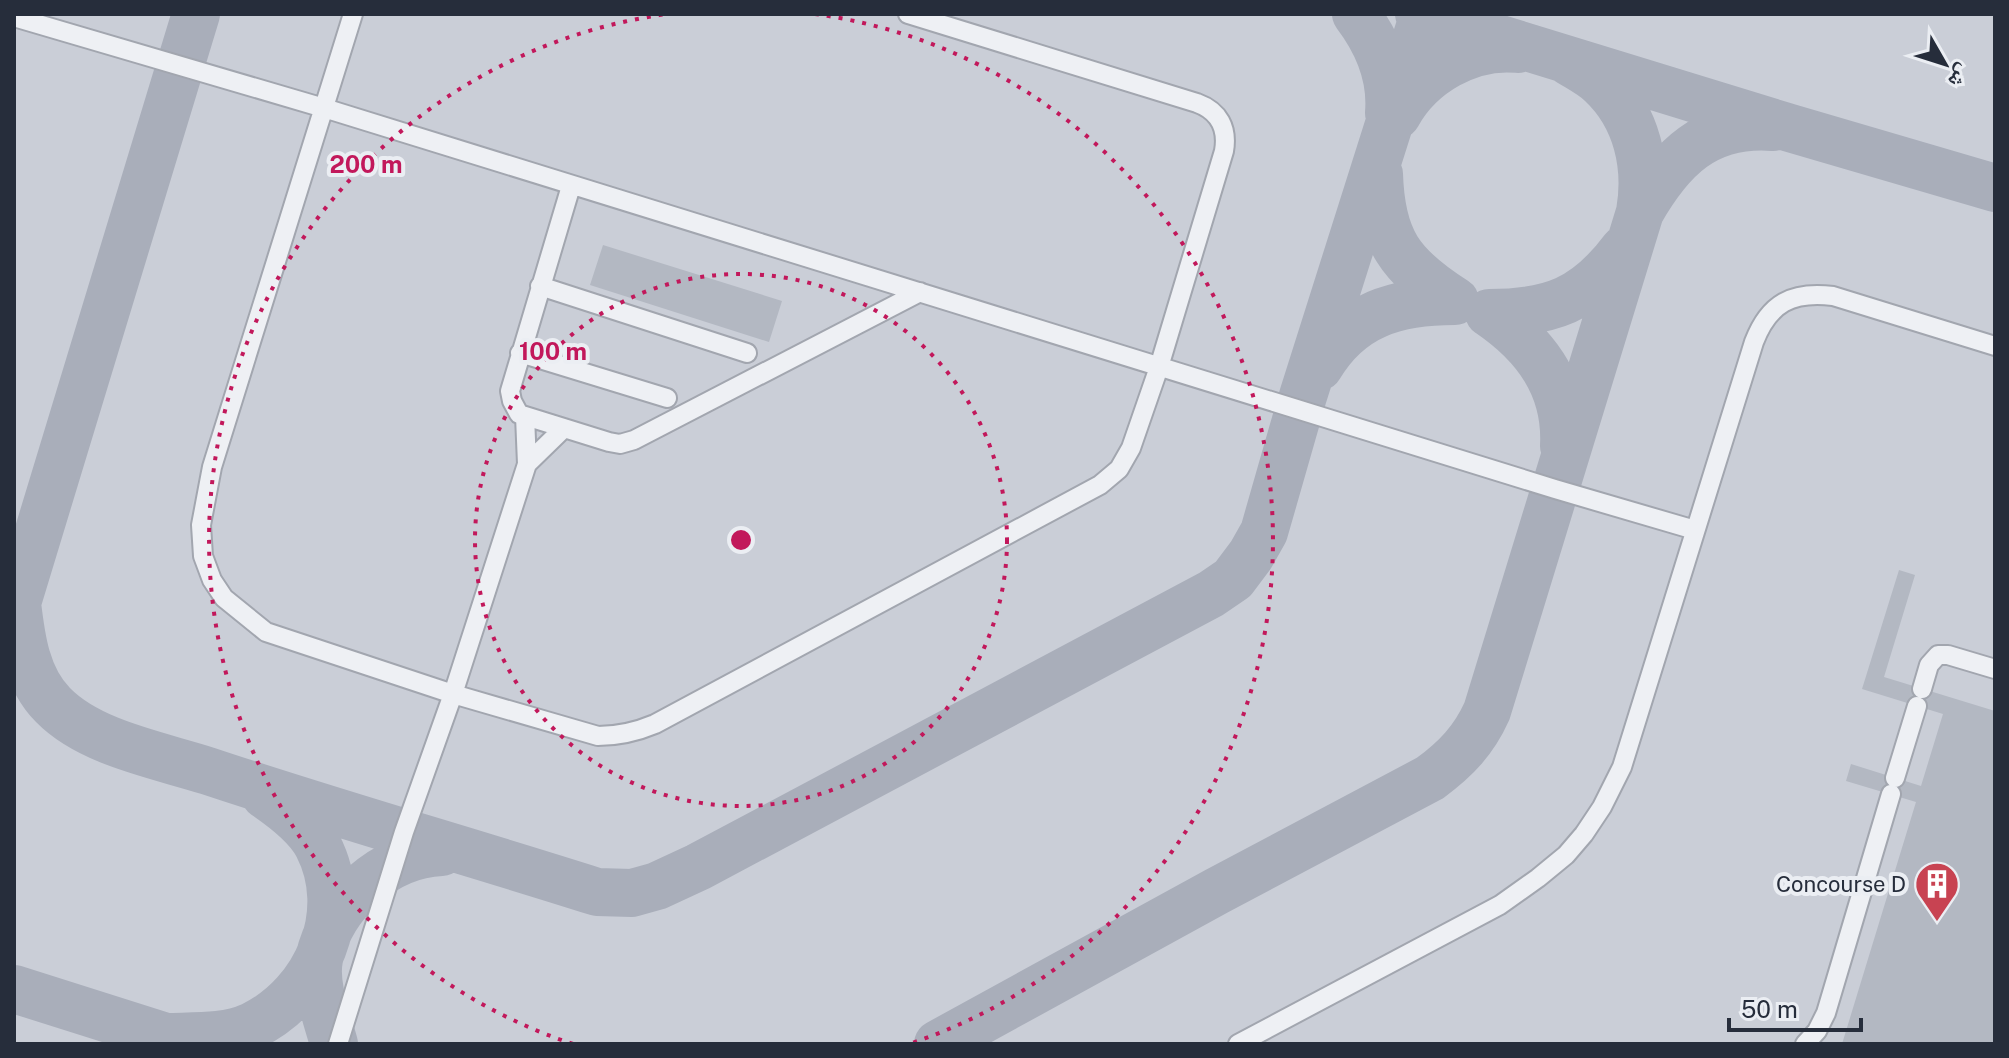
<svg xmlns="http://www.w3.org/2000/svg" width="2009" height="1058" font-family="'Public Sans','Noto Naskh Arabic',sans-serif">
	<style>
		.built { fill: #caced7 }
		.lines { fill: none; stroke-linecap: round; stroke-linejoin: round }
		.taxiway { stroke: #a9aeba; stroke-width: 48 }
		.building { fill: #b3b8c2 }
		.minor-casing { stroke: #a2a6af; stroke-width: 22 }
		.minor { stroke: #eef0f4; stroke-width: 18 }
		.ring { fill: none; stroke: #c2185b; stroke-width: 4; stroke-dasharray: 4 8 }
		.labels { text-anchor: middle; stroke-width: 8; stroke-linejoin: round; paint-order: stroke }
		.poi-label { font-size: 22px; fill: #262d3b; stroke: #ebeef3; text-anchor: end }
		.centre { fill: #c2185b; stroke: #ebeef3; stroke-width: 4 }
		.ring-label { font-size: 24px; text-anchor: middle; font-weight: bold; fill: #c2185b; stroke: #ebeef3; stroke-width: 8; stroke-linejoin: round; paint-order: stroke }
	</style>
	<rect width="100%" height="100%" fill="#dcdfe5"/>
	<path class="built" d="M 14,14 L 1995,14 L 1995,1044 L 14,1044 Z"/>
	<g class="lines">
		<path class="taxiway" d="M 196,14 L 17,603 C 21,638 26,678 53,705 C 90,743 158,755 208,771 C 337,814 468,851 597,892 L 632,893 L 657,886 L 698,867 L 1211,594 L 1233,579 L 1251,555 L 1264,532 L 1303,396 L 1424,14
			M 1356,14 C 1378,43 1392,76 1389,113
			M 1419,14 L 1790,128 L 1995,188
			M 1397,115 C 1420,73 1470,44 1518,49
			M 1640,212 C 1671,158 1706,122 1773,127
			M 1489,313 C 1536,345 1567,387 1564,446
			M 1489,313 C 1551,313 1586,300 1624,249
			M 1319,367 C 1350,314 1397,301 1455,301 C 1400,266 1381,240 1379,174
			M 14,989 L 188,1044
			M 167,1037 C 195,1036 226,1038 252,1026 C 318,994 352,912 318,846 C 307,825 284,808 265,795
			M 334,1044 C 327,1018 314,985 319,959 C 331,903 385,854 442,852
			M 938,1044 L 1217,891 L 1430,778 C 1456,759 1474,740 1487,711 L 1640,212 C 1648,166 1637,117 1602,84 C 1592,74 1577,67 1565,59"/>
	</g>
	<path class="building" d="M 603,245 L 782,301 L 769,342 L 590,285 Z
		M 1899,570 L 1915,575 L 1884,677 L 1995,711 L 1995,1044 L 1842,1044 L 1916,802 L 1846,781 L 1851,764 L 1921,786 L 1943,714 L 1862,689 Z"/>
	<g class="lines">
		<g class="minor-casing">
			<path id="minor" d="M 353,14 L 212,467 L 201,525 L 203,556 L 212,580 L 224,598 L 266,632 L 453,694 L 598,736 C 619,736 636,732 655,724 L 1100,485 L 1119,469 L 1131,448 L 1159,367 L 1224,151 C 1228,128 1219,111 1197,103 L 908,14
				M 14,17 L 324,108 L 1555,489 L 1695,530
				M 571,186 L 510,391 L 512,401 L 519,414 L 609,442 L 620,444 L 634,440 L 920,292
				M 540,286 L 747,353
				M 520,353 L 667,398
				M 527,464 L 564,428
				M 1922,689 L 1929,665 L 1938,655 L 1948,655 L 1995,669
				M 1895,778 L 1917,706
				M 338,1044 L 404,832 L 453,694 L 527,464 L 525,416
				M 1238,1044 L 1500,905 L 1538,878 L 1566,855 L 1584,834 L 1602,807 L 1622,767 L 1754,342 C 1769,303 1792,291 1833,296 L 1995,346
				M 1805,1044 L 1817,1031 L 1826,1013 L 1891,794"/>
		</g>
		<use href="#minor" class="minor"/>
	</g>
	<g class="ring">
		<circle cx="741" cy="540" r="266"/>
		<path d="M573 1044A531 531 0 0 1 667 14M815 14A531 531 0 0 1 909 1044"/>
	</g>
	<defs>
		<g id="building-pin" transform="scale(2.3)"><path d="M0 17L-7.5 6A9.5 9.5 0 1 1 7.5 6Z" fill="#c84352" stroke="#ebeef3"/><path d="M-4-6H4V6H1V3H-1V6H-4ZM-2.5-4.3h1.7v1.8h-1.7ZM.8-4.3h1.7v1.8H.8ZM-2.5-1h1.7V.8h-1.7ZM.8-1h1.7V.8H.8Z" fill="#fff"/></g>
	</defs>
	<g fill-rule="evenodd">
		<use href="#building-pin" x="1937" y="884"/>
	</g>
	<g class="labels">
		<g class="poi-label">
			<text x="1906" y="892">Concourse D</text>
		</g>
	</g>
	<circle cx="741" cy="540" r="12" class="centre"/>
	<g class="ring-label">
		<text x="366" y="173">200 m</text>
		<text x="553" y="360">100 m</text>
	</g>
	<rect width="2009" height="1058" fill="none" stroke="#262d3b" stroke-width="32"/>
	<g transform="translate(1945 64) rotate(129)" stroke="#ebeef3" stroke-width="6" paint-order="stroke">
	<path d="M0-6L14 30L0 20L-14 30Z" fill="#262d3b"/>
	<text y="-12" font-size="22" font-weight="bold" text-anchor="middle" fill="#262d3b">ش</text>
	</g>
	<path d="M1729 1018v12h132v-12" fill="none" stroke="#262d3b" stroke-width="4"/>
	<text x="1741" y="1018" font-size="24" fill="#262d3b" stroke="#ebeef3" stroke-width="6" paint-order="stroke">50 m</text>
</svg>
